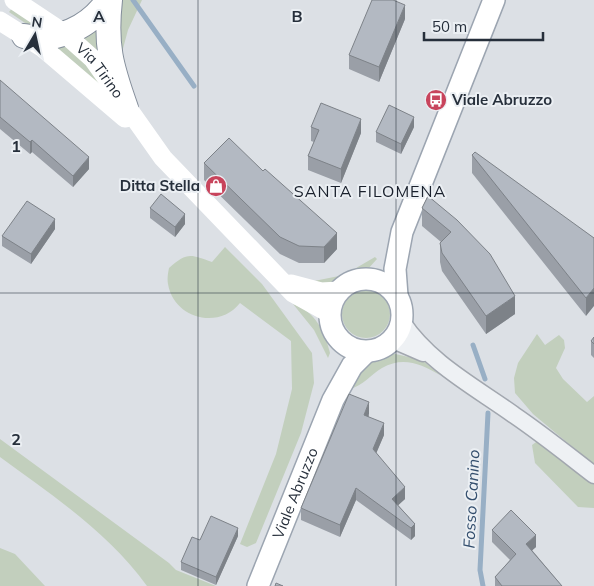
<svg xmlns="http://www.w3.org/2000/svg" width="594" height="586" font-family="Mulish,sans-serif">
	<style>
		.green { fill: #c2cfbd }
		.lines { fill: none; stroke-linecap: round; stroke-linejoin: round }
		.stream { stroke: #98afc5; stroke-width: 5 }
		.tertiary-casing { stroke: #a2a7af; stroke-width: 19 }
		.primary-casing { stroke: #9ca5b1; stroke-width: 24 }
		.motorway-casing { stroke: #848e9b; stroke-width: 26 }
		.tertiary { stroke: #eef1f4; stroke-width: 16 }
		.secondary { stroke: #fff; stroke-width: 19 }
		.primary { stroke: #fff; stroke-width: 21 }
		.motorway { stroke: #fff; stroke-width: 24 }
		.wall { fill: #9a9fa7 }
		.shaded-wall { fill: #7d8288 }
		.building { fill: #b3b9c2; stroke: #7d8288 }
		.grid { fill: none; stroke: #262f3b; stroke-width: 1; stroke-opacity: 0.55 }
		.labels { text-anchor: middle; stroke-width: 4; stroke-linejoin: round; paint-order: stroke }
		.street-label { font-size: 15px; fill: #262f3b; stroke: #ebeff3 }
		.poi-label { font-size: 15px; font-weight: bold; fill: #262f3b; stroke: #ebeff3; text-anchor: start }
		.neighbourhood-label { font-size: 16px; letter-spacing: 1px; fill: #19202c; stroke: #ebeff3 }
		.water-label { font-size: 16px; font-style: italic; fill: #334e6d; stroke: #ebeff3 }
		.grid-label { font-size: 16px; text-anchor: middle; font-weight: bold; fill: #262f3b; stroke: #ebeff3; stroke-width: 4; stroke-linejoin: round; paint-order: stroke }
	</style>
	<rect width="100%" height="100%" fill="#dce0e5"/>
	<path class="green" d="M 120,0 L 142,0 L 128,30 L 121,56 L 116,17 Z
		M 14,6 L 50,29 L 28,25 L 9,12 Z
		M 95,25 L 104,62 L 78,36 Z
		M 65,40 L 117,98 L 46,45 Z
		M 225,247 L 262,284 L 312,353 L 314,383 L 301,433 L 256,543 L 247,547 L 240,544 L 276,454 L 292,389 L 291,341 L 240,303 C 219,330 174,319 168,284 C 167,279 168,273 169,268 C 187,252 190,254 212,262 Z
		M 375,257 L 377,259 L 367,270 L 349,275 L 333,286 L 314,281 L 344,275 Z
		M342 314a24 24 0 1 1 48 0a24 24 0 1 1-48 0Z
		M 293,304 C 315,311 325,332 330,353 L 328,358 L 314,330 Z
		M 537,334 L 545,345 L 559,335 L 564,340 L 565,348 L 556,368 L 563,379 L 587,402 L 594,396 L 594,465 L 533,414 L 515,393 L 514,378 L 518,363 Z
		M 391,353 L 422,360 L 440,375 C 421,364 403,356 382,368 C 370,375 364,385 350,389 L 365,364 Z
		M 0,439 L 169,563 L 176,570 L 216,586 L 147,586 C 109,533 52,495 0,457 Z
		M 539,440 L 594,480 L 594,508 L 578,507 L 535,463 L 532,445 Z
		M 0,548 L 15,554 L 45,586 L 0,586 Z"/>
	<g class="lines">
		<path class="stream" d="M 133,0 L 194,86
			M 473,345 L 485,379
			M 483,586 L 480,570 L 488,413"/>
		<g class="tertiary-casing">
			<path id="tertiary" d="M 402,322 C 429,363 475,387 514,415 C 542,434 568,455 594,475
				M 393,340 L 423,353"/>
		</g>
		<g class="primary-casing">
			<g id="primary">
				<circle cx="366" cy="315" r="36"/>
				<path d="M 397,296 L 395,269 L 402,232 L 494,0"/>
				<path id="s2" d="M 258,586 L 333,400 L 352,366 L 366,352"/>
			</g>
		</g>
		<g class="motorway-casing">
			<path id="motorway" d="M 110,0 C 105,45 111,66 126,108
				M 24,36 C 57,43 90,27 108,0"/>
		</g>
		<use href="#tertiary" class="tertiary"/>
		<g class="secondary">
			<path id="s1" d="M 14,0 L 65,34 L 93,59 L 163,158 L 293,293 L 329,313"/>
			<path d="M 0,21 L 43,48 L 125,118"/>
			<path d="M 291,284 L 321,292 L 339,291"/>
		</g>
		<use href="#primary" class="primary"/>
		<use href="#motorway" class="motorway"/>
	</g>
	<path class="wall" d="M 405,19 L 379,82 L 349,69 L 349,55 Z
		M 0,80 L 89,169 L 73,187 L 32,152 L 30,154 L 0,129 Z
		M 311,127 L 361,133 L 341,183 L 308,170 L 308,156 L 314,142 L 311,141 Z
		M 414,127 L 401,154 L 376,142 L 376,132 Z
		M 472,155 L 594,238 L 586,316 L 472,173 Z
		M 204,163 L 337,249 L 324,263 L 299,263 L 280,254 L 204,180 Z
		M 428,196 L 515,314 L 486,334 L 442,271 L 440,262 L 440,243 L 441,242 L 422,226 L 422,208 Z
		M 150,208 L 185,224 L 175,237 L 150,218 Z
		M 55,229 L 31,264 L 2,246 L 2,236 Z
		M 594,337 L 594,358 L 591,355 L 591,341 Z
		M 369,414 L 369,417 L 384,435 L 376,453 L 405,499 L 398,505 L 415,524 L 415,536 L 411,540 L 356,500 L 340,537 L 301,520 L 301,508 Z
		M 492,530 L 536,547 L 532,550 L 562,586 L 495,586 L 495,577 L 510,560 L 492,542 Z
		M 238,536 L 216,585 L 181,570 L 181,562 L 200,540 Z"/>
	<path class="shaded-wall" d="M 405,5 L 405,19 L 379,82 L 379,67 Z
		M 414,117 L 414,127 L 401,154 L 401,144 Z
		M 361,119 L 361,133 L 341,183 L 341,169 Z
		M 32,140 L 32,152 L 30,154 L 30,142 Z
		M 89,157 L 89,169 L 73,187 L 73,176 Z
		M 185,214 L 185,224 L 175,237 L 175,227 Z
		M 55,219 L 55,229 L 31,264 L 31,254 Z
		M 337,233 L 337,249 L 324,263 L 324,247 Z
		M 594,288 L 594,306 L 586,316 L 586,298 Z
		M 515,296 L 515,314 L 486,334 L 486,316 Z
		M 369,402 L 369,414 L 364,427 L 364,415 Z
		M 384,423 L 384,435 L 373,461 L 373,449 Z
		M 405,487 L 405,499 L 392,511 L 392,499 Z
		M 356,488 L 356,500 L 340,537 L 340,525 Z
		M 415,524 L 415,536 L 411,540 L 411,528 Z
		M 238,528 L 238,536 L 216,585 L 216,577 Z
		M 536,535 L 536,547 L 526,556 L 526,544 Z"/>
	<path class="building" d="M 372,0 L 393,0 L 405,5 L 379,67 L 349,55 Z
		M 0,80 L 89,157 L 73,176 L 32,140 L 30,142 L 0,117 Z
		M 321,103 L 361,119 L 341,169 L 308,156 L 319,130 L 311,127 Z
		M 389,105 L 414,117 L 401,144 L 376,132 Z
		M 229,138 L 263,171 L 265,169 L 337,233 L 324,247 L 299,246 L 280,237 L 204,163 Z
		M 475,152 L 594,238 L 594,288 L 586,298 L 472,155 Z
		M 161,194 L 185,214 L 175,227 L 150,208 Z
		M 428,196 L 457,220 L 490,254 L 515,296 L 486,316 L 442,253 L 440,243 L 451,232 L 422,208 Z
		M 27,201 L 55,219 L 31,254 L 2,236 Z
		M 594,337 L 594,344 L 591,341 Z
		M 349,394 L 369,402 L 364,415 L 384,423 L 373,449 L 405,487 L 392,499 L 415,524 L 411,528 L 356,488 L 340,525 L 301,508 Z
		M 511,510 L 536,535 L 526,544 L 562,586 L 502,586 L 495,577 L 516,554 L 492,530 Z
		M 211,516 L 238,528 L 216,577 L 181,562 L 192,537 L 200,540 Z
		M 276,583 L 283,586 L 275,586 Z"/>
	<path class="grid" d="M 198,0 L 198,586M 396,0 L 396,586M 0,293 L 594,293"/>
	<defs>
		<g id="bus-disc" transform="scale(1.125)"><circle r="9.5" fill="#c8445c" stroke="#ebeff3"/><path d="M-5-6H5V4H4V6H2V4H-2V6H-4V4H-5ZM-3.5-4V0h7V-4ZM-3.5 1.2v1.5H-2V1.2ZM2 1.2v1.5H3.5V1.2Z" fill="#fff"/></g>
		<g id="shop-disc" transform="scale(1.125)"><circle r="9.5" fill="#c8445c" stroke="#ebeff3"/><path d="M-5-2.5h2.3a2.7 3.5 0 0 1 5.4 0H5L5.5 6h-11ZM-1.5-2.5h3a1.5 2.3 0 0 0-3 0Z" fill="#fff"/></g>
	</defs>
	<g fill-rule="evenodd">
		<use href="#bus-disc" x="436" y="100"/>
		<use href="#shop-disc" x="216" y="186"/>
	</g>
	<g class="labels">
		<g class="street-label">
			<text dy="5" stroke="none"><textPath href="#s1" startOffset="112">Via Tirino</textPath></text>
			<text dy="5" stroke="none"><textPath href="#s2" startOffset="100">Viale Abruzzo</textPath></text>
		</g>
		<g class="poi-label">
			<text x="452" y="105">Viale Abruzzo</text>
			<text x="200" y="191" text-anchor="end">Ditta Stella</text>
		</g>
		<g class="neighbourhood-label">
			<text x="370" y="197">SANTA FILOMENA</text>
		</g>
		<g class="water-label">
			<text transform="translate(471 499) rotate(-87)" y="6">Fosso Canino</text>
		</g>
	</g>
	<g class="grid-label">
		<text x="99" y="22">A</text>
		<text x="297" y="22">B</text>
		<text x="16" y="152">1</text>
		<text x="16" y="445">2</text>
	</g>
	<g transform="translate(35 35) rotate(9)" stroke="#ebeff3" stroke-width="4" paint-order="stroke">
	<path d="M0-4L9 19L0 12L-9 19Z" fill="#262f3b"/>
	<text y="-8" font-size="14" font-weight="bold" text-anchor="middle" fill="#262f3b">N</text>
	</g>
	<path d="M424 32v8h119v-8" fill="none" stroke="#262f3b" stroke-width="2.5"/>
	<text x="432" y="32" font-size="15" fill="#262f3b" stroke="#ebeff3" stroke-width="4" paint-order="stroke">50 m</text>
</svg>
